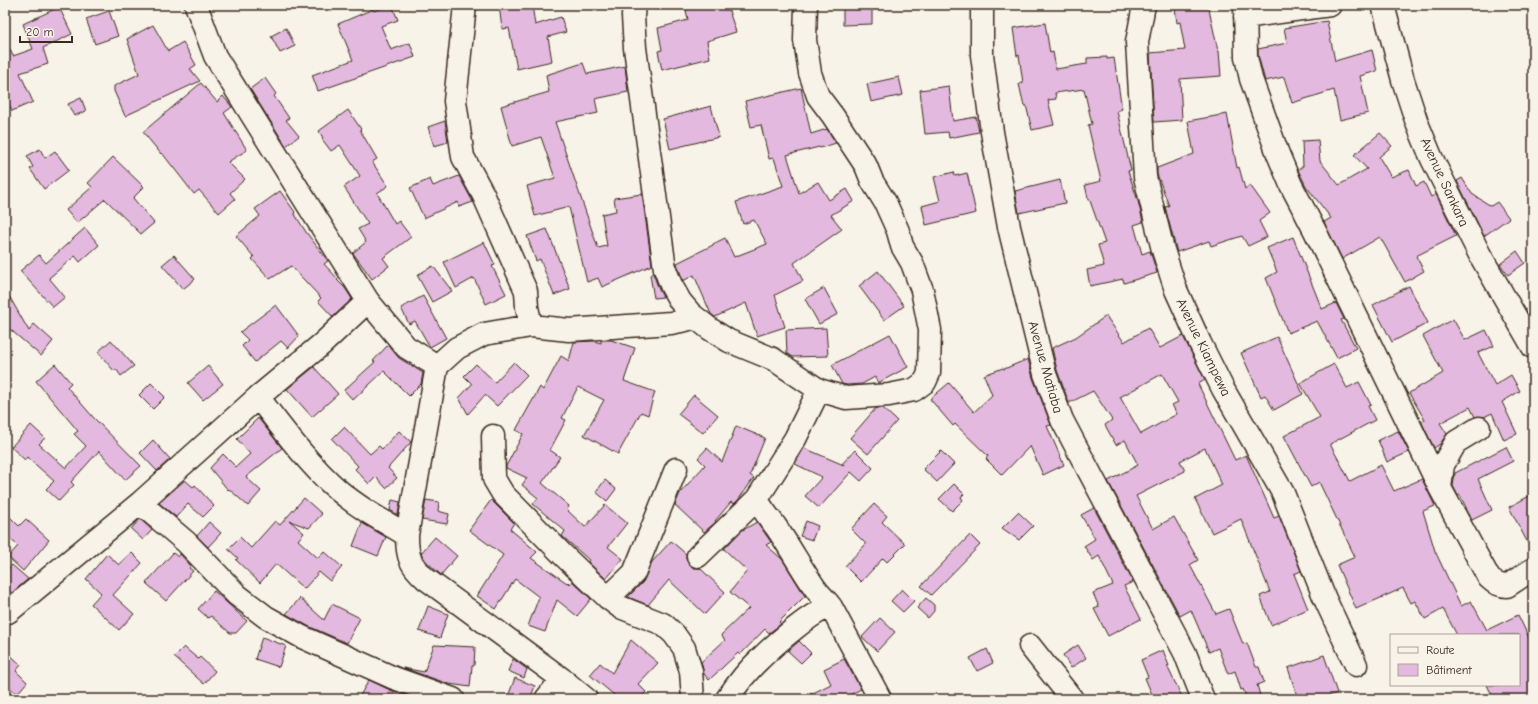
<svg xmlns="http://www.w3.org/2000/svg" width="1538" height="704" font-family="'Comic Neue',sans-serif">
	<style>
		.building { fill: #e3b9df; stroke: #3b2a1e; fill-rule: evenodd }
		.lines { fill: none; stroke-linecap: round; stroke-linejoin: round }
		.minor-casing { stroke: #3b2a1e; stroke-width: 25 }
		.minor { stroke: #f7f3e8; stroke-width: 22 }
		.labels { text-anchor: middle; stroke-width: 3.5; stroke-linejoin: round; paint-order: stroke }
		.street-label { font-size: 14px; fill: #3b2a1e; stroke: #f7f3e8 }
	</style>
	<rect width="100%" height="100%" fill="#f7f3e8"/>
	<filter id="ink" filterUnits="userSpaceOnUse"><feTurbulence type="fractalNoise" baseFrequency=".025" numOctaves="2"/><feDisplacementMap in="SourceGraphic" scale="8" xChannelSelector="R" yChannelSelector="G"/><feConvolveMatrix kernelMatrix="1 2 1 2 8 2 1 2 1" color-interpolation-filters="sRGB"/></filter>
	<g filter="url(#ink)">
		<path class="building" d="M 390,5 L 392,5 L 398,20 L 381,26 L 391,50 L 410,43 L 415,57 L 318,91 L 312,75 L 353,60 L 338,24 L 373,9 L 374,11 Z
			M 499,5 L 532,5 L 535,25 L 561,17 L 566,32 L 548,37 L 552,61 L 517,69 L 509,28 L 502,29 Z
			M 685,5 L 727,5 L 736,32 L 707,41 L 710,58 L 662,70 L 658,51 L 662,50 L 658,28 L 688,20 Z
			M 1188,5 L 1208,5 L 1218,51 L 1219,51 L 1221,76 L 1180,79 L 1182,120 L 1154,122 L 1150,53 L 1185,50 L 1180,22 L 1177,23 L 1175,8 Z
			M 59,7 L 72,34 L 43,48 L 48,64 L 20,73 L 33,102 L 12,111 L 5,96 L 5,94 L 10,92 L 5,78 L 5,39 L 13,56 L 33,49 L 23,24 Z
			M 872,7 L 872,24 L 843,25 L 843,8 Z
			M 109,11 L 118,36 L 95,44 L 86,19 Z
			M 1327,21 L 1335,61 L 1372,50 L 1377,71 L 1360,76 L 1368,113 L 1340,120 L 1334,90 L 1292,103 L 1284,77 L 1265,81 L 1258,55 L 1258,49 L 1287,43 L 1284,28 Z
			M 1045,23 L 1050,53 L 1053,52 L 1056,69 L 1087,64 L 1087,58 L 1107,57 L 1107,59 L 1114,58 L 1122,109 L 1117,111 L 1131,170 L 1128,171 L 1138,201 L 1143,222 L 1134,225 L 1142,254 L 1150,251 L 1157,273 L 1124,283 L 1123,279 L 1090,286 L 1087,270 L 1104,266 L 1098,245 L 1105,243 L 1089,198 L 1088,198 L 1085,185 L 1101,181 L 1088,125 L 1092,124 L 1084,89 L 1055,93 L 1056,99 L 1048,100 L 1054,125 L 1032,130 L 1026,105 L 1024,106 L 1019,84 L 1023,83 L 1019,55 L 1017,56 L 1013,28 Z
			M 153,25 L 168,51 L 183,42 L 196,65 L 190,69 L 200,81 L 125,116 L 114,91 L 114,86 L 139,74 L 127,39 Z
			M 286,28 L 295,46 L 280,53 L 271,36 Z
			M 583,63 L 587,74 L 625,66 L 628,92 L 595,99 L 598,113 L 555,122 L 598,248 L 607,246 L 602,214 L 616,211 L 614,198 L 642,194 L 652,265 L 602,287 L 598,278 L 587,282 L 569,207 L 535,216 L 527,186 L 555,178 L 541,137 L 512,146 L 501,106 L 549,92 L 546,75 Z
			M 899,77 L 903,95 L 871,102 L 867,84 Z
			M 265,78 L 276,94 L 274,96 L 289,118 L 286,120 L 299,136 L 286,146 L 250,89 Z
			M 201,83 L 217,102 L 223,96 L 232,107 L 224,113 L 247,150 L 228,162 L 245,179 L 230,193 L 235,199 L 219,213 L 199,190 L 194,194 L 162,153 L 161,154 L 143,132 Z
			M 949,86 L 953,121 L 976,117 L 979,132 L 949,138 L 948,132 L 925,134 L 920,90 Z
			M 801,88 L 811,134 L 827,129 L 836,143 L 820,148 L 819,147 L 787,155 L 799,193 L 818,182 L 829,200 L 847,189 L 854,201 L 831,215 L 842,229 L 794,263 L 803,281 L 775,295 L 785,327 L 757,336 L 746,303 L 715,317 L 711,314 L 694,275 L 683,281 L 677,263 L 713,245 L 713,244 L 725,238 L 734,257 L 767,244 L 754,220 L 743,224 L 736,202 L 783,186 L 774,158 L 769,159 L 761,125 L 751,127 L 745,101 Z
			M 81,98 L 86,111 L 74,116 L 68,104 Z
			M 711,106 L 719,137 L 670,149 L 663,119 Z
			M 348,110 L 361,129 L 360,130 L 377,159 L 372,162 L 388,186 L 377,193 L 395,224 L 399,221 L 411,237 L 383,258 L 389,266 L 372,279 L 353,253 L 366,242 L 358,229 L 368,224 L 344,187 L 360,176 L 340,145 L 331,151 L 322,139 L 323,138 L 319,131 Z
			M 1227,114 L 1237,168 L 1239,167 L 1245,189 L 1250,185 L 1270,213 L 1259,221 L 1267,237 L 1248,246 L 1242,236 L 1211,246 L 1209,241 L 1177,252 L 1165,207 L 1169,206 L 1157,174 L 1157,168 L 1194,154 L 1188,121 Z
			M 445,121 L 448,142 L 434,146 L 428,127 Z
			M 1380,133 L 1392,146 L 1379,157 L 1391,177 L 1409,170 L 1416,186 L 1424,182 L 1431,197 L 1436,194 L 1456,236 L 1416,256 L 1424,271 L 1405,282 L 1380,237 L 1342,259 L 1324,222 L 1331,218 L 1306,186 L 1298,170 L 1303,166 L 1302,141 L 1318,140 L 1320,161 L 1339,185 L 1367,169 L 1354,155 Z
			M 40,149 L 45,158 L 55,151 L 69,170 L 44,189 L 30,169 L 33,167 L 27,156 Z
			M 113,157 L 144,187 L 133,198 L 154,223 L 141,234 L 105,199 L 77,223 L 66,210 L 92,187 L 88,183 Z
			M 954,172 L 955,176 L 967,173 L 976,213 L 926,225 L 922,206 L 940,201 L 934,177 Z
			M 459,176 L 473,202 L 459,207 L 458,202 L 424,218 L 410,188 L 430,179 L 433,186 Z
			M 1462,178 L 1472,194 L 1491,206 L 1497,202 L 1509,218 L 1484,236 L 1457,181 Z
			M 1060,180 L 1065,203 L 1019,213 L 1015,191 Z
			M 280,191 L 295,212 L 294,213 L 306,232 L 328,261 L 324,264 L 338,279 L 337,280 L 345,288 L 352,299 L 333,317 L 318,301 L 321,298 L 291,266 L 270,279 L 252,259 L 254,257 L 236,236 L 260,216 L 255,209 Z
			M 85,228 L 99,245 L 80,262 L 75,256 L 49,278 L 65,297 L 53,307 L 20,271 L 39,255 L 46,263 Z
			M 547,229 L 570,289 L 554,295 L 540,259 L 536,261 L 527,236 Z
			M 1293,237 L 1322,309 L 1336,303 L 1344,319 L 1341,320 L 1356,348 L 1337,358 L 1317,321 L 1288,333 L 1266,278 L 1277,272 L 1267,248 Z
			M 484,242 L 495,265 L 492,266 L 506,294 L 486,304 L 474,278 L 456,288 L 444,262 Z
			M 1517,251 L 1525,263 L 1508,275 L 1500,264 Z
			M 174,255 L 195,279 L 183,289 L 162,265 Z
			M 433,266 L 452,291 L 432,302 L 417,275 Z
			M 878,271 L 904,306 L 884,320 L 859,286 Z
			M 653,273 L 659,290 L 663,297 L 654,298 L 650,275 Z
			M 1409,286 L 1428,323 L 1392,342 L 1373,305 Z
			M 824,288 L 838,314 L 819,324 L 805,299 Z
			M 5,289 L 29,331 L 34,324 L 53,341 L 41,356 L 5,325 Z
			M 423,296 L 446,338 L 430,347 L 415,321 L 409,324 L 401,308 Z
			M 276,305 L 299,336 L 288,348 L 281,341 L 255,362 L 242,346 L 248,340 L 240,332 Z
			M 1106,316 L 1124,342 L 1148,328 L 1160,348 L 1183,336 L 1205,380 L 1198,384 L 1235,460 L 1246,455 L 1274,518 L 1279,516 L 1301,571 L 1294,574 L 1308,609 L 1271,625 L 1260,596 L 1270,592 L 1241,519 L 1212,533 L 1195,499 L 1222,485 L 1205,448 L 1180,461 L 1185,471 L 1136,496 L 1153,529 L 1174,517 L 1198,560 L 1190,565 L 1216,614 L 1229,609 L 1243,644 L 1247,643 L 1256,667 L 1259,667 L 1264,682 L 1257,685 L 1261,699 L 1247,699 L 1243,689 L 1241,690 L 1235,671 L 1228,674 L 1218,648 L 1209,652 L 1191,610 L 1180,616 L 1108,481 L 1138,465 L 1125,440 L 1116,445 L 1105,425 L 1112,420 L 1093,391 L 1069,403 L 1057,370 L 1052,348 L 1076,337 ZM 1162,374 L 1178,402 L 1172,405 L 1177,414 L 1141,434 L 1120,397 Z
			M 1453,319 L 1465,340 L 1486,330 L 1494,346 L 1478,353 L 1495,385 L 1511,375 L 1520,391 L 1502,402 L 1517,434 L 1504,440 L 1492,413 L 1484,417 L 1475,417 L 1470,407 L 1440,423 L 1447,434 L 1440,444 L 1434,448 L 1421,421 L 1425,420 L 1409,393 L 1443,373 L 1423,336 Z
			M 826,328 L 828,356 L 793,357 L 787,353 L 786,330 Z
			M 890,334 L 908,367 L 878,383 L 875,377 L 862,384 L 847,385 L 842,384 L 832,365 Z
			M 1277,337 L 1303,394 L 1274,410 L 1265,395 L 1261,397 L 1241,353 Z
			M 111,340 L 134,366 L 121,376 L 116,369 L 114,371 L 98,352 Z
			M 601,340 L 611,340 L 635,348 L 624,381 L 655,392 L 648,415 L 641,412 L 618,454 L 584,435 L 604,400 L 578,387 L 562,418 L 566,420 L 550,450 L 560,457 L 542,483 L 569,506 L 567,510 L 585,527 L 605,505 L 627,523 L 608,547 L 623,559 L 606,579 L 588,562 L 589,560 L 562,536 L 565,531 L 533,504 L 538,498 L 522,485 L 527,478 L 506,468 L 506,466 L 523,434 L 516,430 L 540,387 L 543,390 L 561,356 L 569,361 L 574,342 L 594,341 L 601,343 Z
			M 388,345 L 399,358 L 423,373 L 421,384 L 409,396 L 384,371 L 353,400 L 344,390 L 375,362 L 373,361 Z
			M 1028,359 L 1033,378 L 1051,425 L 1047,426 L 1064,465 L 1043,475 L 1030,446 L 1002,475 L 986,459 L 988,456 L 955,424 L 953,426 L 930,399 L 949,383 L 974,412 L 992,395 L 984,375 L 1003,368 L 1004,369 Z
			M 514,362 L 527,375 L 497,406 L 485,395 L 468,414 L 459,398 L 472,384 L 464,376 L 476,364 L 495,382 Z
			M 55,364 L 71,383 L 67,387 L 93,417 L 141,466 L 125,480 L 99,451 L 71,482 L 74,485 L 59,501 L 46,489 L 54,481 L 27,457 L 25,460 L 11,447 L 31,425 L 45,438 L 39,444 L 66,468 L 86,446 L 74,434 L 78,431 L 36,381 Z
			M 1334,364 L 1347,388 L 1359,382 L 1371,405 L 1368,406 L 1375,420 L 1330,444 L 1350,481 L 1381,465 L 1394,491 L 1422,479 L 1435,506 L 1423,511 L 1435,551 L 1461,606 L 1471,601 L 1487,630 L 1518,615 L 1533,646 L 1533,699 L 1494,699 L 1487,685 L 1519,685 L 1519,635 L 1457,635 L 1443,609 L 1425,619 L 1415,601 L 1411,603 L 1403,588 L 1356,609 L 1337,565 L 1355,557 L 1319,482 L 1311,487 L 1284,436 L 1320,417 L 1300,383 Z
			M 208,366 L 223,384 L 203,400 L 188,383 Z
			M 314,367 L 338,394 L 312,417 L 287,389 Z
			M 151,383 L 165,397 L 153,409 L 139,395 Z
			M 694,395 L 718,415 L 703,433 L 678,414 Z
			M 876,408 L 883,408 L 897,421 L 868,454 L 850,438 Z
			M 258,418 L 282,448 L 246,477 L 261,491 L 248,506 L 229,489 L 228,490 L 210,468 L 223,454 L 236,467 L 250,454 L 237,439 Z
			M 736,426 L 765,438 L 750,475 L 754,478 L 739,499 L 734,504 L 731,502 L 715,521 L 716,522 L 704,532 L 675,505 L 680,493 L 705,465 L 698,458 L 707,448 L 722,462 Z
			M 344,427 L 370,454 L 379,446 L 382,449 L 399,431 L 411,442 L 388,468 L 397,478 L 386,488 L 376,477 L 369,484 L 355,469 L 358,466 L 332,439 Z
			M 1398,431 L 1409,452 L 1387,462 L 1378,440 Z
			M 153,440 L 170,459 L 157,471 L 140,453 Z
			M 1506,447 L 1513,461 L 1478,479 L 1492,510 L 1472,520 L 1460,495 L 1458,496 L 1453,486 L 1455,473 Z
			M 804,448 L 846,466 L 842,464 L 855,450 L 873,468 L 861,481 L 851,472 L 819,508 L 805,496 L 822,477 L 795,464 Z
			M 941,451 L 954,464 L 937,482 L 923,469 Z
			M 185,480 L 193,487 L 195,485 L 214,506 L 203,517 L 188,504 L 176,517 L 159,503 Z
			M 605,480 L 616,489 L 607,501 L 596,492 Z
			M 954,484 L 964,494 L 961,497 L 963,500 L 952,511 L 939,499 Z
			M 1533,494 L 1533,553 L 1509,507 Z
			M 304,498 L 322,514 L 309,528 L 290,521 L 304,533 L 298,540 L 318,558 L 324,551 L 342,567 L 330,581 L 319,572 L 304,589 L 276,564 L 260,583 L 236,560 L 238,558 L 228,549 L 240,537 L 251,548 L 275,521 L 280,525 Z
			M 392,500 L 400,502 L 398,515 L 390,510 Z
			M 426,500 L 439,502 L 438,511 L 449,514 L 447,524 L 422,520 Z
			M 491,500 L 514,523 L 510,529 L 537,552 L 531,558 L 567,583 L 568,582 L 570,584 L 572,581 L 591,599 L 577,616 L 557,600 L 545,632 L 528,626 L 539,597 L 515,579 L 496,609 L 477,596 L 503,555 L 469,530 Z
			M 874,504 L 887,516 L 882,522 L 905,544 L 887,562 L 883,558 L 861,582 L 845,566 L 866,544 L 851,529 Z
			M 1094,508 L 1133,582 L 1124,586 L 1141,619 L 1108,636 L 1094,609 L 1099,607 L 1093,593 L 1113,585 L 1099,556 L 1093,560 L 1084,546 L 1095,539 L 1081,515 Z
			M 5,512 L 19,526 L 26,519 L 49,540 L 23,571 L 8,557 L 18,546 L 5,534 Z
			M 1018,512 L 1033,526 L 1019,540 L 1002,528 Z
			M 140,519 L 152,530 L 143,540 L 131,529 Z
			M 806,521 L 818,526 L 812,540 L 800,536 Z
			M 209,522 L 221,533 L 208,547 L 197,536 Z
			M 757,522 L 771,542 L 766,545 L 782,559 L 805,596 L 779,622 L 781,624 L 769,633 L 765,629 L 740,655 L 738,653 L 709,680 L 704,674 L 701,662 L 725,640 L 721,635 L 749,608 L 730,592 L 747,571 L 724,549 L 741,531 Z
			M 362,523 L 386,537 L 378,556 L 353,546 Z
			M 970,535 L 980,545 L 931,595 L 921,586 Z
			M 435,537 L 457,556 L 441,575 L 426,561 L 421,553 Z
			M 671,541 L 686,554 L 686,559 L 689,565 L 694,568 L 700,568 L 725,592 L 705,614 L 669,580 L 648,605 L 628,597 L 643,582 L 652,562 Z
			M 131,552 L 142,563 L 113,595 L 134,614 L 119,630 L 91,604 L 101,593 L 86,579 L 107,554 L 119,565 Z
			M 173,553 L 178,557 L 180,554 L 191,566 L 189,568 L 193,571 L 166,601 L 146,583 Z
			M 12,565 L 28,579 L 12,593 L 5,587 L 5,572 Z
			M 902,589 L 914,601 L 903,612 L 891,601 Z
			M 214,591 L 247,621 L 236,633 L 230,633 L 211,616 L 208,618 L 198,609 Z
			M 300,598 L 324,620 L 332,604 L 360,618 L 347,643 L 308,626 L 286,614 Z
			M 926,598 L 934,605 L 934,611 L 928,618 L 917,608 Z
			M 428,606 L 448,614 L 440,638 L 419,631 Z
			M 880,618 L 895,632 L 877,651 L 862,637 Z
			M 262,637 L 286,646 L 279,667 L 255,659 Z
			M 631,640 L 658,663 L 638,684 L 646,692 L 639,699 L 619,699 L 590,675 L 600,663 L 612,673 Z
			M 799,641 L 811,653 L 801,663 L 788,651 Z
			M 434,645 L 475,647 L 474,666 L 472,666 L 470,687 L 449,684 L 403,668 L 424,672 Z
			M 1078,645 L 1086,658 L 1071,668 L 1063,655 Z
			M 184,647 L 198,659 L 200,657 L 215,671 L 204,684 L 174,657 Z
			M 987,649 L 993,663 L 977,671 L 970,658 Z
			M 5,650 L 21,665 L 16,671 L 27,682 L 17,694 L 5,683 Z
			M 1163,650 L 1169,666 L 1167,666 L 1183,699 L 1154,699 L 1145,678 L 1148,677 L 1141,660 Z
			M 1324,655 L 1337,693 L 1321,699 L 1298,699 L 1288,668 Z
			M 513,659 L 527,669 L 524,678 L 508,671 Z
			M 844,659 L 861,689 L 842,699 L 801,699 L 831,684 L 824,669 Z
			M 515,678 L 535,686 L 530,699 L 507,699 Z
			M 369,680 L 390,690 L 416,699 L 358,699 Z"/>
		<g class="lines">
			<g class="minor-casing">
				<path id="minor" d="M 196,5 L 215,56 L 368,301 L 406,347 L 437,366
					M 465,5 L 455,101 L 463,157 L 483,194 L 526,291 L 527,307 L 531,326 L 569,330 L 671,323 L 686,320 L 691,314
					M 634,5 L 633,16 L 635,48 L 665,269 L 671,285 L 680,301 L 691,314 L 710,329 L 729,341 L 773,359 L 819,390 L 846,398 L 889,395 L 914,390 L 925,382 L 929,373 L 930,330 L 922,290 L 912,263 L 902,246 L 898,231 L 885,202 L 872,181 L 866,166 L 833,116 L 818,96 L 810,73 L 805,40 L 806,5
					M 982,5 L 982,55 L 992,132 L 1009,227 L 1045,374 L 1062,420 L 1185,653 L 1203,699
					M 1144,5 L 1137,42 L 1145,177 L 1163,250 L 1176,290 L 1200,343 L 1223,389 L 1283,493 L 1325,599 L 1356,665
					M 1245,5 L 1246,57 L 1251,79 L 1278,154 L 1291,185 L 1315,231 L 1440,488 L 1489,578 C 1494,583 1499,586 1507,586 L 1533,569
					M 1383,5 L 1403,80 L 1417,123 L 1432,159 L 1480,255 L 1533,347
					M 1245,17 L 1330,5
					M 531,326 L 484,334 L 457,348 L 437,366 L 407,535 C 407,557 410,565 426,579 L 562,679 L 586,699
					M 819,390 L 795,439 L 757,499 C 762,510 770,518 776,527 C 790,547 801,568 815,588 C 820,595 826,600 831,607 L 880,699
					M 258,397 C 282,428 308,464 338,490 C 359,508 383,521 407,535
					M 493,436 L 494,479 L 503,494 L 564,556 L 608,598 L 620,607 L 663,624 L 674,634 L 684,648 L 691,671 L 693,699
					M 1440,488 L 1443,465 L 1456,442 L 1479,428
					M 140,503 L 186,542 L 237,595 L 266,617 L 302,637 L 394,678 L 453,699
					M 698,556 L 757,499
					M 608,598 L 634,573 L 676,469
					M 5,612 L 8,612 L 140,503 L 258,397 L 322,344 L 368,301
					M 1030,646 L 1072,699
					M 546,699 L 562,679
					M 727,699 C 737,684 748,670 761,658 C 772,647 817,607 831,607"/>
			</g>
			<use href="#minor" class="minor"/>
		</g>
	</g>
	<g class="labels">
		<g class="street-label">
			<text transform="translate(1445 182) rotate(65)" y="5">Avenue Sankara</text>
			<text transform="translate(1204 347) rotate(64)" y="5">Avenue Kiampewa</text>
			<text transform="translate(1046 367) rotate(74)" y="5">Avenue Matiaba</text>
		</g>
	</g>
	<rect width="1538" height="704" fill="none" stroke="#f7f3e8" stroke-width="20"/>
	<rect x="10" y="10" width="1518" height="684" fill="none" stroke="#3b2a1e" stroke-width="1.5" filter="url(#ink)"/>
	<rect x="1390" y="634" width="130" height="52" fill="#f7f3e8" stroke="#aca397"/>
	<rect x="1398" y="647" width="20" height="6" fill="#f7f3e8" stroke="#aca397"/>
	<text x="1426" y="654" font-size="12" fill="#3b2a1e">Route</text>
	<rect x="1398" y="664" width="20" height="12" fill="#e3b9df" stroke="#aca397"/>
	<text x="1426" y="674" font-size="12" fill="#3b2a1e">Bâtiment</text>
	<path d="M20 36v6h52v-6" fill="none" stroke="#3b2a1e" stroke-width="2"/>
	<text x="26" y="36" font-size="12" fill="#3b2a1e" stroke="#f7f3e8" stroke-width="3" paint-order="stroke">20 m</text>
</svg>
